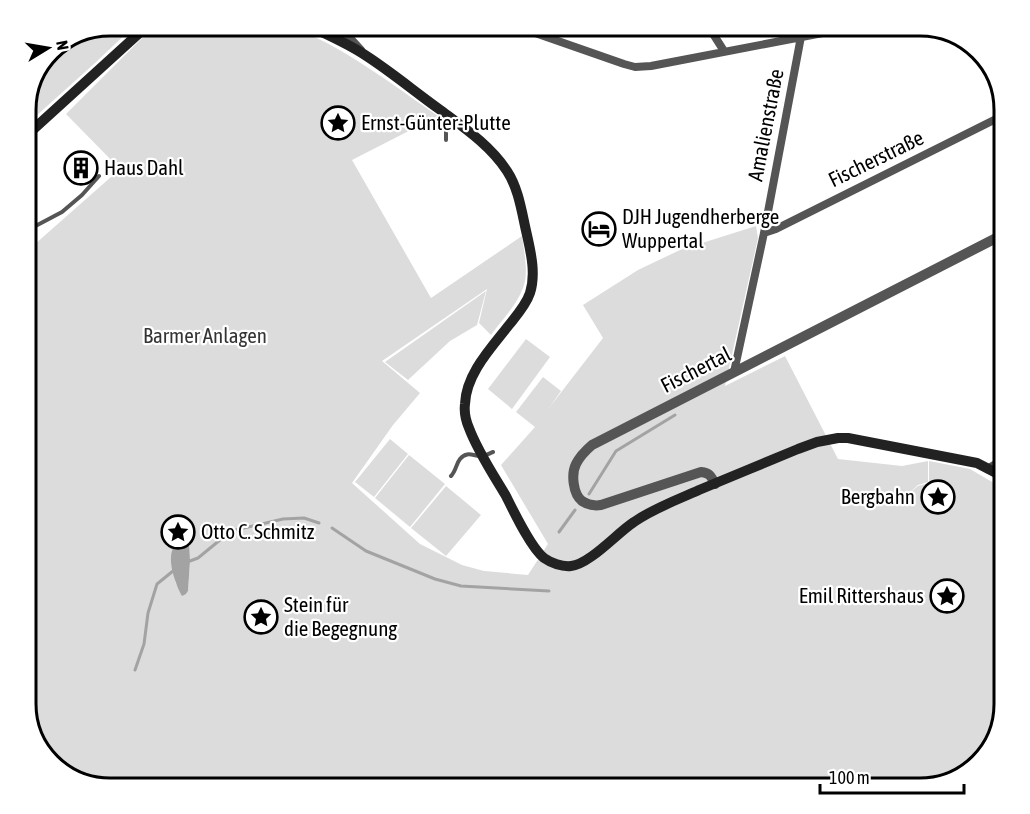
<svg xmlns="http://www.w3.org/2000/svg" width="1030" height="814" font-family="'Asap Condensed',sans-serif">
	<style>
		.green { fill: #dcdcdc; fill-rule: evenodd }
		.water { fill: #a3a3a3 }
		.lines { fill: none; stroke-linecap: round; stroke-linejoin: round }
		.stream { stroke: #a3a3a3; stroke-width: 3 }
		.service { stroke: #555; stroke-width: 4 }
		.minor { stroke: #555; stroke-width: 8 }
		.tertiary { stroke: #555; stroke-width: 10 }
		.secondary { stroke: #222; stroke-width: 10 }
		.labels { text-anchor: middle; stroke-width: 4.5; stroke-linejoin: round; paint-order: stroke }
		.poi-label { font-size: 21px; fill: #000; stroke: #fff; text-anchor: start }
		.street-label { font-size: 21px; fill: #000; stroke: #fff }
		.park-label { font-size: 21px; fill: #333; stroke: #fff }
		.rim { fill: none; stroke: #000; stroke-width: 3 }
	</style>
	<rect width="100%" height="100%" fill="#fff"/>
	<path class="green" d="M 110,26 L 134,26 L 95,63 L 26,125 L 26,104 L 54,47 Z
		M 154,26 L 289,26 C 343,46 390,83 438,116 L 352,160 L 431,298 L 522,236 C 524,252 529,273 523,288 C 516,306 502,320 491,335 L 479,323 L 487,289 L 382,361 L 420,393 L 393,425 L 352,483 L 420,544 L 462,565 L 484,571 L 528,575 L 548,544 L 501,465 L 535,427 L 516,412 L 543,377 L 561,391 L 549,408 L 603,338 L 583,305 L 638,270 L 680,250 L 756,226 L 758,238 L 725,386 L 785,356 L 838,459 L 902,466 L 928,461 L 928,482 L 918,485 L 907,495 L 918,486 L 929,483 L 929,461 L 970,469 L 1004,489 L 1004,704 L 984,759 L 957,780 L 920,788 L 110,788 L 55,768 L 26,709 L 26,252 L 120,169 L 66,114 ZM 171,561 L 190,561 L 188,591 L 186,594 L 176,584 Z
		M 486,291 L 477,325 L 450,341 L 408,380 L 385,362 Z
		M 526,339 L 550,357 L 512,409 L 488,389 Z
		M 390,439 L 408,454 L 374,497 L 355,482 Z
		M 409,455 L 445,484 L 410,527 L 375,498 Z
		M 446,486 L 481,515 L 446,556 L 411,528 Z"/>
	<path class="water" d="M 183,542 L 189,545 L 190,561 L 188,591 L 186,594 L 182,596 C 176,585 168,564 172,551 C 173,546 178,544 183,542 Z"/>
	<g class="lines">
		<path class="stream" d="M 589,494 L 616,451 L 675,415
			M 332,528 L 366,551 L 435,579 L 461,586 L 549,591
			M 559,532 L 575,510
			M 190,561 L 198,558 L 231,531 L 283,519 L 304,518 L 319,523
			M 135,670 L 144,644 L 148,613 L 157,584 L 173,571"/>
		<path class="service" d="M 446,140 L 446,116
			M 26,231 L 62,212 L 82,195 L 99,176
			M 451,476 C 456,471 456,464 460,459 C 467,450 475,457 483,456 C 487,455 490,453 493,452"/>
		<path class="minor" d="M 339,26 L 361,50
			M 515,26 L 624,64 L 635,67 L 651,66 L 859,26
			M 708,26 L 724,51
			M 764,233 L 776,229 L 1004,115
			M 734,372 L 764,233 L 803,26
			M 989,468 L 1004,459"/>
		<path class="tertiary" d="M 715,484 C 711,476 710,473 701,472 L 601,505 C 595,506 588,505 582,501 C 573,494 571,474 576,464 C 580,456 585,451 592,445 L 1004,234"/>
		<path class="secondary" d="M 309,26 C 328,35 347,43 365,55 C 390,71 414,91 439,109 C 463,127 490,145 507,171 C 519,189 522,214 527,235 C 531,253 536,274 530,293 C 526,305 517,315 509,325 C 491,348 466,374 465,404 C 464,412 466,421 469,428 C 478,452 493,474 506,496 C 514,512 531,548 544,558 C 551,563 562,567 571,566 C 590,564 617,533 634,522 C 654,508 677,500 699,490 C 732,476 765,463 798,449 L 817,442 L 838,438 L 848,438 L 977,463 L 1004,477
			M 26,136 L 147,26"/>
	</g>
	<defs>
		<g id="sight-ring" transform="scale(1.725)"><circle r="9.5" fill="#fff" stroke="#000" stroke-width="1.5"/><path d="M0-6L1.8-2.2L6-1.7L2.9 1.2L3.7 5.4L0 3.3L-3.7 5.4L-2.9 1.2L-6-1.7L-1.8-2.2Z" fill="#000"/></g>
		<g id="building-ring" transform="scale(1.725)"><circle r="9.5" fill="#fff" stroke="#000" stroke-width="1.5"/><path d="M-4-6H4V6H1V3H-1V6H-4ZM-2.5-4.3h1.7v1.8h-1.7ZM.8-4.3h1.7v1.8H.8ZM-2.5-1h1.7V.8h-1.7ZM.8-1h1.7V.8H.8Z" fill="#000"/></g>
		<g id="hotel-ring" transform="scale(1.725)"><circle r="9.5" fill="#fff" stroke="#000" stroke-width="1.5"/><path d="M-6-4.5h1.5V1H6V5H4.5V3h-9V5H-6ZM-4 0a1.8 1.8 0 1 1 3.6 0ZM.5 0V-2.5h3Q6-2.5 6 0Z" fill="#000"/></g>
	</defs>
	<g fill-rule="evenodd">
		<use href="#sight-ring" x="338" y="123"/>
		<use href="#building-ring" x="81" y="168"/>
		<use href="#hotel-ring" x="599" y="229"/>
		<use href="#sight-ring" x="938" y="497"/>
		<use href="#sight-ring" x="178" y="532"/>
		<use href="#sight-ring" x="947" y="596"/>
		<use href="#sight-ring" x="261" y="617"/>
	</g>
	<g class="labels">
		<g class="poi-label">
			<text x="361" y="130">Ernst-Günter-Plutte</text>
			<text x="104" y="175">Haus Dahl</text>
			<text x="622" y="224">DJH Jugendherberge<tspan x="622" dy="24">Wuppertal</tspan></text>
			<text x="915" y="504" text-anchor="end">Bergbahn</text>
			<text x="201" y="539">Otto C. Schmitz</text>
			<text x="924" y="603" text-anchor="end">Emil Rittershaus</text>
			<text x="284" y="612">Stein für<tspan x="284" dy="24">die Begegnung</tspan></text>
		</g>
		<g class="street-label">
			<text transform="translate(766 125) rotate(-79)" y="7">Amalienstraße</text>
			<text transform="translate(876 159) rotate(-26)" y="7">Fischerstraße</text>
			<text transform="translate(696 370) rotate(-27)" y="7">Fischertal</text>
		</g>
		<g class="park-label">
			<text x="205" y="343">Barmer Anlagen</text>
		</g>
	</g>
	<path d="M0 0H1030V814H0ZM110 36H920A74 74 0 0 1 994 110V704A74 74 0 0 1 920 778H110A74 74 0 0 1 36 704V110A74 74 0 0 1 110 36Z" fill="#fff" fill-rule="evenodd"/>
	<path class="rim" d="M110 36H920A74 74 0 0 1 994 110V704A74 74 0 0 1 920 778H110A74 74 0 0 1 36 704V110A74 74 0 0 1 110 36Z"/>
	<g transform="translate(48 48) rotate(79)" stroke="#ffffff" stroke-width="4.5" paint-order="stroke">
	<path d="M0-4.5L10 22L0 15L-10 22Z" fill="#000000"/>
	<text y="-9" font-size="16" font-weight="bold" text-anchor="middle" fill="#000000">N</text>
	</g>
	<path d="M820 784v9h144v-9" fill="none" stroke="#000000" stroke-width="3"/>
	<text x="829" y="784" font-size="18" fill="#000000" stroke="#ffffff" stroke-width="4.5" paint-order="stroke">100 m</text>
</svg>
